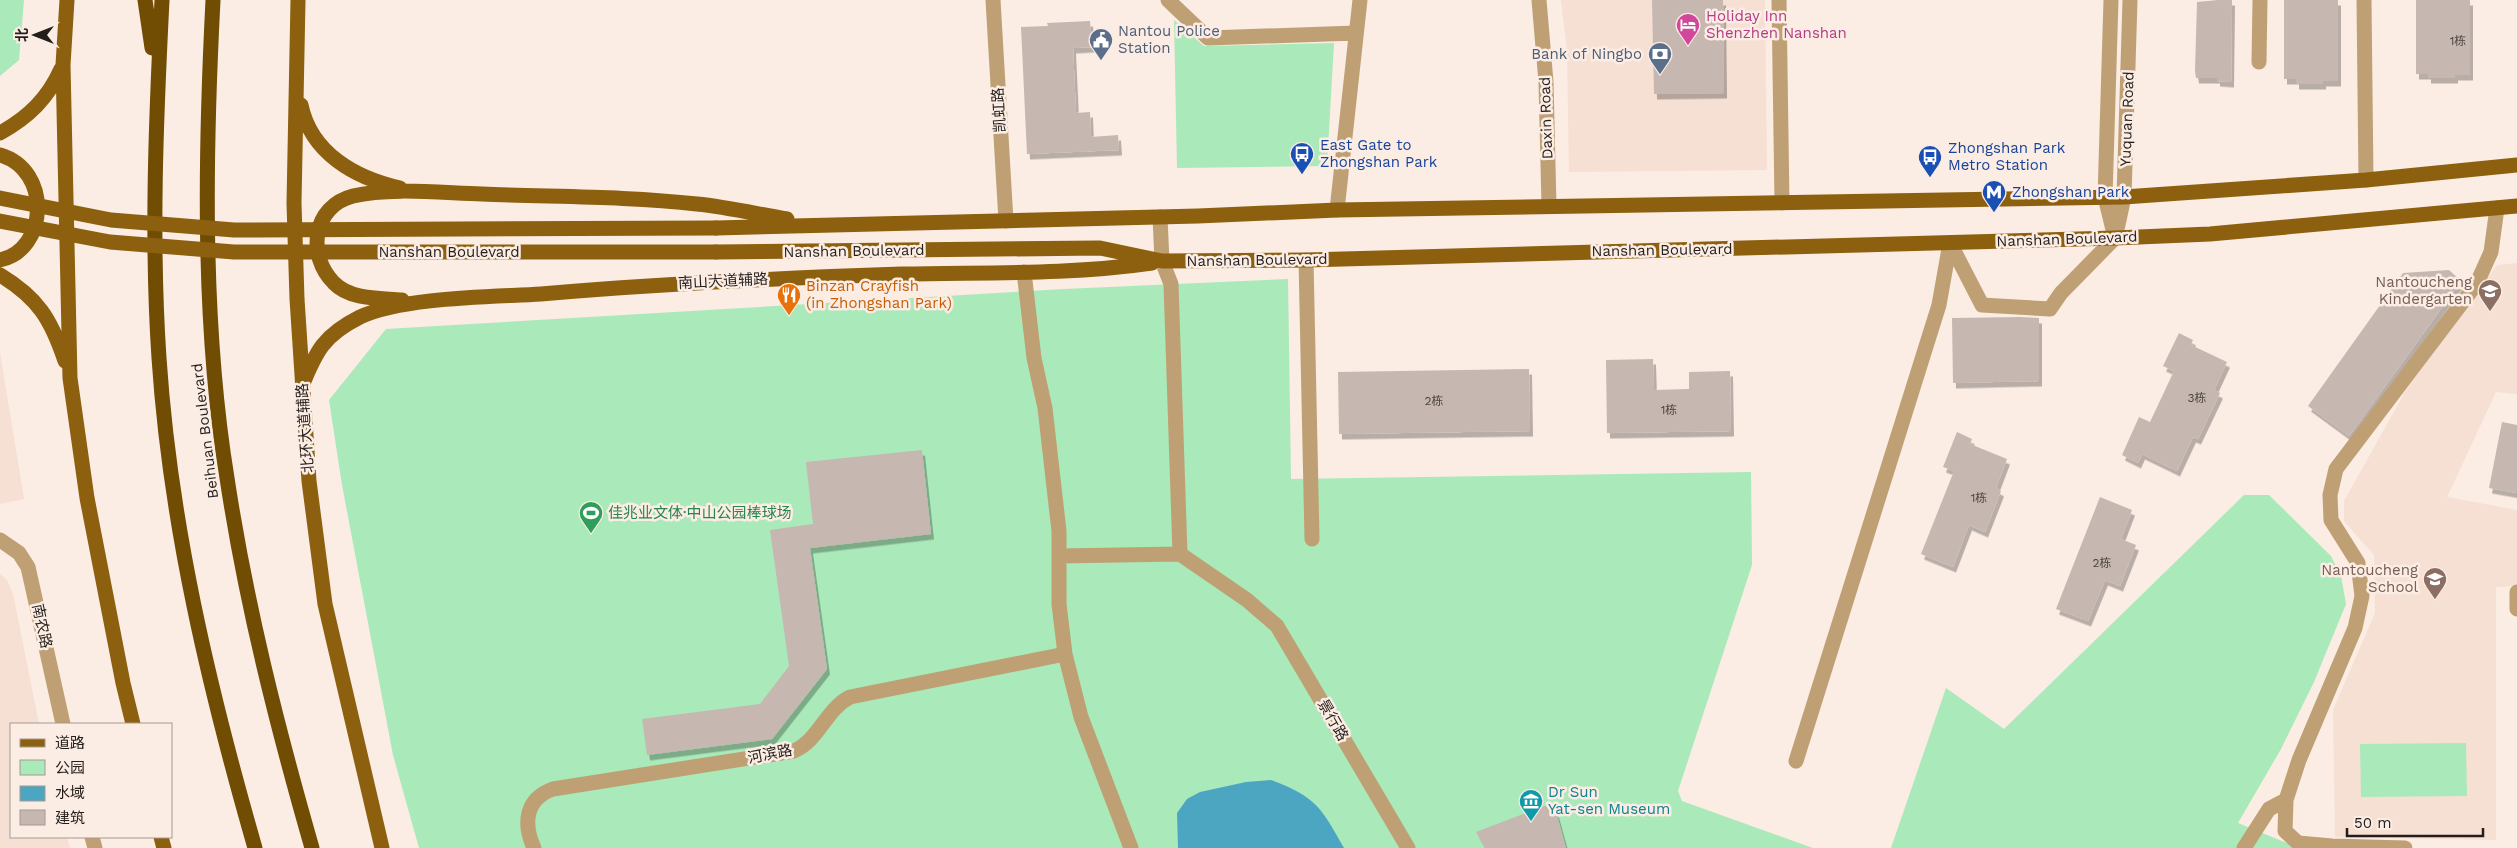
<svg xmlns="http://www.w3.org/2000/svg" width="2517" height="848" font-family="'Work Sans','Noto Sans SC',sans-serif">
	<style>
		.built { fill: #f6dfd3 }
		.green { fill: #aae9b9 }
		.water { fill: #4da6c1 }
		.building { fill: #c6b7b0; filter: url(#shadow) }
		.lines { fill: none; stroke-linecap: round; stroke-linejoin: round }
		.minor { stroke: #bfa075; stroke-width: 15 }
		.major { stroke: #8c600f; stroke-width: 15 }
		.highway { stroke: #714c03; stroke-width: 15 }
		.major-bridge { stroke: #8c600f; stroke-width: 15 }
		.labels { text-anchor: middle; stroke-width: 5; stroke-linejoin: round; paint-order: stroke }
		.number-label { font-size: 12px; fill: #4c4440 }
		.hotel-label { font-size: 15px; fill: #b23c85; stroke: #fbece4; text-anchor: start }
		.service-label { font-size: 15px; fill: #4e5e75; stroke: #fbece4; text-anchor: start }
		.street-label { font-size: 15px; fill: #241e1b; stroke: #fbece4 }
		.transit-label { font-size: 15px; fill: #164399; stroke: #fbece4; text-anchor: start }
		.education-label { font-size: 15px; fill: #785e54; stroke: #fbece4; text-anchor: end }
		.food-label { font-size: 15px; fill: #c56008; stroke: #fbece4; text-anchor: start }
		.leisure-label { font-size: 15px; fill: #27864d; stroke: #fbece4; text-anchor: start }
		.culture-label { font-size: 15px; fill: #0d838f; stroke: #fbece4; text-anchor: start }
	</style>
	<defs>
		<filter id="shadow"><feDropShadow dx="3" dy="5.5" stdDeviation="0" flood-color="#0004"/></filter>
	</defs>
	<rect width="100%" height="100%" fill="#fbece4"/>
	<path class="built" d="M 1561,0 L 1765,0 L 1767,170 L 1569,172 L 1567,51 Z
		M 2517,263 L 2517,394 L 2496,392 L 2447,497 L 2517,510 L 2517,586 L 2496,587 L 2496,840 L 2335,837 L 2333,710 L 2375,613 L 2374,555 L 2344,521 L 2344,501 L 2405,392 L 2497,265 Z
		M 0,353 L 24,499 L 0,504 Z
		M 0,574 L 7,580 L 13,594 L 39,724 L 11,724 L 11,837 L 67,837 L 70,848 L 0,848 Z"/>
	<path class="green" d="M 0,0 L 24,0 L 19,60 L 0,76 Z
		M 1174,20 L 1204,46 L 1334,43 L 1327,166 L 1177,168 Z
		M 1288,279 L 1291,479 L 1751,472 L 1752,565 L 1678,791 L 1682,801 L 1813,848 L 419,848 L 393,755 L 342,485 L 329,400 L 386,329 L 1064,289 Z
		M 2244,495 L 2269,495 L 2331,556 L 2341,576 L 2346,604 L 2314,682 L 2281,749 L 2238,823 L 2299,848 L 1891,848 L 1946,688 L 2004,729 Z
		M 2466,743 L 2467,796 L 2361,797 L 2360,744 Z"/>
	<path class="water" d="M 1271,780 C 1316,797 1321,807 1344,848 L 1178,848 L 1177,813 L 1187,799 L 1200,792 L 1246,782 Z"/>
	<path class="building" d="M 1652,0 L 1723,0 L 1724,93 L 1654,94 Z
		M 2218,0 L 2232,0 L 2231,82 L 2217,81 L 2217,78 L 2196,78 L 2195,71 L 2197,2 Z
		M 2284,0 L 2338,0 L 2338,81 L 2323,81 L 2323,84 L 2296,84 L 2296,79 L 2284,79 Z
		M 2416,0 L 2470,0 L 2470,75 L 2455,75 L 2455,78 L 2428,78 L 2428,74 L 2416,74 Z
		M 1090,21 L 1092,47 L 1073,48 L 1076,113 L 1090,112 L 1091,137 L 1118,135 L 1119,150 L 1027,154 L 1021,27 L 1048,26 L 1047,23 Z
		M 2449,270 L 2461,281 L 2349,436 L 2308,406 L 2403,273 Z
		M 2020,317 L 2039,318 L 2039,381 L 1953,383 L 1952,318 Z
		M 2179,333 L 2193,340 L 2191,345 L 2227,362 L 2214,390 L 2220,393 L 2198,439 L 2193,437 L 2177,471 L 2142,454 L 2138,463 L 2122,455 L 2139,417 L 2150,422 L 2174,371 L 2163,366 Z
		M 1653,359 L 1654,390 L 1689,389 L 1689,372 L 1730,371 L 1731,431 L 1607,433 L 1606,360 Z
		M 1529,369 L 1530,431 L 1339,434 L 1338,372 Z
		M 2502,422 L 2517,425 L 2517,493 L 2489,488 Z
		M 1957,432 L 1972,439 L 1970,444 L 2007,459 L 1996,488 L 2001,491 L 1985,532 L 1969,525 L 1953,567 L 1921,554 L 1954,471 L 1943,467 Z
		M 922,450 L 931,534 L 810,548 L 827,669 L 772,739 L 647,755 L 642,719 L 760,704 L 789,666 L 770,530 L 813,524 L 806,462 Z
		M 2100,497 L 2132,510 L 2121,539 L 2136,545 L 2120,586 L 2105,580 L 2088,621 L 2056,609 Z
		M 1547,805 L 1556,812 L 1566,848 L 1485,848 L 1476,832 Z"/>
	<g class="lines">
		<path class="minor" d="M 993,0 L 1006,221
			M 1168,0 L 1208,38 L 1356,33
			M 1539,0 L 1546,82 L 1549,206
			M 1779,0 L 1782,203
			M 2111,0 L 2105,197 L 2115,238
			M 2364,0 L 2366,180
			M 2259,62 L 2260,0
			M 1337,210 L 1360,0
			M 1160,217 L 1162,261 L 1171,284 L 1180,554
			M 2116,234 L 2124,197 L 2130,0
			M 1950,243 L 1982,305 L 2050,309 L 2061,293 L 2115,238
			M 1306,260 L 1312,539
			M 1024,272 L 1034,358 L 1045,408 L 1059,531 L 1059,604 L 1065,654 L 1081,717 L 1131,848
			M 0,540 L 19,553 L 28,567 L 63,724
			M 1059,556 L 1180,554 L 1247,600 L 1277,626 L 1408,848
			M 2517,592 L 2517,609
			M 1796,761 L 1939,305 L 1950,243
			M 92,837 L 95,848
			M 534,848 C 523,824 525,799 553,789 L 794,751 C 819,740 826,709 850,697 L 1065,654
			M 2244,848 L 2269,809 L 2286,800
			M 2405,848 L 2332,846 L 2298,843 L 2285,831 L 2286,800 L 2299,760 L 2355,628 L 2362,596 L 2358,563 L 2331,520 L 2330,495 L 2336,469 L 2477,283 L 2491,252 L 2497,208"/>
		<path class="major" d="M 67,0 L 63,65 L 70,378 L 87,498 L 123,683 L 133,724
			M 298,0 L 294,203 L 297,299 L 309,481 L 325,604 L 382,848
			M 301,105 C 311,153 355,178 400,188
			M 0,133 C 29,117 48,98 61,69
			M 0,155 C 52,170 48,250 0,260
			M 716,228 L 1198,216 L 1337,210 L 2124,197 L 2366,180 L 2517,165
			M 716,252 L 1100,248 L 1162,261 L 1306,260 L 2115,238 L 2210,234 L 2517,206
			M 0,275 C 38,298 51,319 65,361
			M 402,300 C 381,298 350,300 334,283 C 306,255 313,206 353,196 C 390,187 443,193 482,194 C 553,197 626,196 697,204 C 727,207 757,214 787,219
			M 302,386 C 316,351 324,335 360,317 C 403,297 492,297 541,294 C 661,284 781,278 902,274 C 986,272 1069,275 1152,263
			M 161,837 L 164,848"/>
		<path class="highway" d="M 145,0 L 152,48
			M 162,0 C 156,119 151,239 159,358 C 170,524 209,688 255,848
			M 213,0 C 205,156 202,324 227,478 C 246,604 277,726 312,848"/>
		<path class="major-bridge" d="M 0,198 L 111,220 L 234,230 L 716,228
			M 0,221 L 110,242 L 234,252 L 716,252"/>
	</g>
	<defs>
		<g id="hotel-pin" transform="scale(1.25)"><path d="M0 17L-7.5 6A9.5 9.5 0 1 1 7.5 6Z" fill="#d1479c" stroke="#fbece4"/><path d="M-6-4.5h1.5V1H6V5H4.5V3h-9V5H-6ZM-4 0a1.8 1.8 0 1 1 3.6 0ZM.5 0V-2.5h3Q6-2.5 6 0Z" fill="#fff"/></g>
		<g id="civic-pin" transform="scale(1.25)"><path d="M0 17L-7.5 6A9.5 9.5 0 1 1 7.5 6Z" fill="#5c6f8a" stroke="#fbece4"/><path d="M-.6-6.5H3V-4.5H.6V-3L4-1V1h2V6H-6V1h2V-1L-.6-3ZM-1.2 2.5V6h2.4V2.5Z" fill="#fff"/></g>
		<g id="bank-pin" transform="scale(1.25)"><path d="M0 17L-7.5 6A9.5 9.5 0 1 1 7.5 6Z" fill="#5c6f8a" stroke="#fbece4"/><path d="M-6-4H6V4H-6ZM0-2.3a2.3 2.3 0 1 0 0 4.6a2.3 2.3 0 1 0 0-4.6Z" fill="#fff"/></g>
		<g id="bus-pin" transform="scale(1.25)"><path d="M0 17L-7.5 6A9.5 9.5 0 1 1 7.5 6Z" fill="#1a4fb4" stroke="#fbece4"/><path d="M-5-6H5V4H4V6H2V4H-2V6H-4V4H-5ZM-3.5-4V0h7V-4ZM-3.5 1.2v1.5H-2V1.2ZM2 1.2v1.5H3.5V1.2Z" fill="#fff"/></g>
		<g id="metro-pin" transform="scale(1.25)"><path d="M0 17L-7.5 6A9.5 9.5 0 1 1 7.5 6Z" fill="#1a4fb4" stroke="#fbece4"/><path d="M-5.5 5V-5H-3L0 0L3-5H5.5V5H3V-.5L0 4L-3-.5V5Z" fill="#fff"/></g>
		<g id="school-pin" transform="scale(1.25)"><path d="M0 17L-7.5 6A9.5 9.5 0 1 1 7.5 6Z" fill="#8d6e63" stroke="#fbece4"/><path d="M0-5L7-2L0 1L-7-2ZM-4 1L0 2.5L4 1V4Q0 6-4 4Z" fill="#fff"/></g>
		<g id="restaurant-pin" transform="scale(1.25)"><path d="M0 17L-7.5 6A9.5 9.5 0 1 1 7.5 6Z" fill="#e8710a" stroke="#fbece4"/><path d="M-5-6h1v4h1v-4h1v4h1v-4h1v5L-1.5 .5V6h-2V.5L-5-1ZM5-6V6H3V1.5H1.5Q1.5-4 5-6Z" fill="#fff"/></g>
		<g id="stadium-pin" transform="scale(1.25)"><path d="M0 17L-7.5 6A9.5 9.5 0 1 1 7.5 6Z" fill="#2e9e5b" stroke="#fbece4"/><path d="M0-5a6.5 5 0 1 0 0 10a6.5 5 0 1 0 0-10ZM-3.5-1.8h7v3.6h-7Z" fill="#fff"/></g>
		<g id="museum-pin" transform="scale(1.25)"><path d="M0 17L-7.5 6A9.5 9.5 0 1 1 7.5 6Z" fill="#0f9aa8" stroke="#fbece4"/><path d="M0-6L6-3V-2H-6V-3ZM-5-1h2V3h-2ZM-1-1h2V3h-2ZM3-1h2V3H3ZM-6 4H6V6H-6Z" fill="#fff"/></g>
	</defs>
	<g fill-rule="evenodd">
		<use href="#hotel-pin" x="1688" y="25"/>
		<use href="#civic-pin" x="1101" y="40"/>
		<use href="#bank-pin" x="1660" y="54"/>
		<use href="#bus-pin" x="1302" y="154"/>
		<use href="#bus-pin" x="1930" y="157"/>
		<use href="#metro-pin" x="1994" y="192"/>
		<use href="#school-pin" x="2490" y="291"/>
		<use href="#restaurant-pin" x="789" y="295"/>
		<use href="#stadium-pin" x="591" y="513"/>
		<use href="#school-pin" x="2435" y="579"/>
		<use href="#museum-pin" x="1531" y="801"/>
	</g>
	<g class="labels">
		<g class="number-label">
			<text x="2458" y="45">1栋</text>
			<text x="2197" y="402">3栋</text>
			<text x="1434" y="405">2栋</text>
			<text x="1669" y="414">1栋</text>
			<text x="1979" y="502">1栋</text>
			<text x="2102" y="567">2栋</text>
		</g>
		<g class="hotel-label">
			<text x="1706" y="21">Holiday Inn<tspan x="1706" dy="17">Shenzhen Nanshan</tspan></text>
		</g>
		<g class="service-label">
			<text x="1118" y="36">Nantou Police<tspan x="1118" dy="17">Station</tspan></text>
			<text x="1642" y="59" text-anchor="end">Bank of Ningbo</text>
		</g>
		<g class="street-label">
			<text transform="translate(999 110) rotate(-93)" y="5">凯虹路</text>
			<text transform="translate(1546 118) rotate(-92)" y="5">Daxin Road</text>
			<text transform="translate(2127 119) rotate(-88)" y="5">Yuquan Road</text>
			<text transform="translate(2067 239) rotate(-2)" y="5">Nanshan Boulevard</text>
			<text transform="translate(1662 250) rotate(-1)" y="5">Nanshan Boulevard</text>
			<text transform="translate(854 251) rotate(-1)" y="5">Nanshan Boulevard</text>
			<text x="449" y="257">Nanshan Boulevard</text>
			<text transform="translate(1257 260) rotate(-1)" y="5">Nanshan Boulevard</text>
			<text transform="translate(723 281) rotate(-3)" y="5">南山大道辅路</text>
			<text transform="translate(305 428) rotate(-94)" y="5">北环大道辅路</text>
			<text transform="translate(205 431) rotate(-97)" y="5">Beihuan Boulevard</text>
			<text transform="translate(42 626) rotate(78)" y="5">南农路</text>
			<text transform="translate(1333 720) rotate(60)" y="5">景行路</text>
			<text transform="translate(770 754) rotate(-11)" y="5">河滨路</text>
		</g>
		<g class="transit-label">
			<text x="1320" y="150">East Gate to<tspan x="1320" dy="17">Zhongshan Park</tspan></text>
			<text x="1948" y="153">Zhongshan Park<tspan x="1948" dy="17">Metro Station</tspan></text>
			<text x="2012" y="197">Zhongshan Park</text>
		</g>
		<g class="education-label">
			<text x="2472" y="287">Nantoucheng<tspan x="2472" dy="17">Kindergarten</tspan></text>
			<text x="2418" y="575">Nantoucheng<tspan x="2418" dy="17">School</tspan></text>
		</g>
		<g class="food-label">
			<text x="806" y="291">Binzan Crayfish<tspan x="806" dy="17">(in Zhongshan Park)</tspan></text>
		</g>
		<g class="leisure-label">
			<text x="608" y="518">佳兆业文体·中山公园棒球场</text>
		</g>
		<g class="culture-label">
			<text x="1548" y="797">Dr Sun<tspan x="1548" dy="17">Yat-sen Museum</tspan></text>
		</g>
	</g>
	<rect x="10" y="723" width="162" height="115" fill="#fbece4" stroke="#a59a94"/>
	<rect x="20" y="739" width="25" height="8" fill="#8c600f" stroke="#a59a94"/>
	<text x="55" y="748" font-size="15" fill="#241e1b">道路</text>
	<rect x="20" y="760" width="25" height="15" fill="#aae9b9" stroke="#a59a94"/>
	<text x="55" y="773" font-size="15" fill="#241e1b">公园</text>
	<rect x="20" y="786" width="25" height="15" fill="#4da6c1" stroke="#a59a94"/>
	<text x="55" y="798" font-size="15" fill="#241e1b">水域</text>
	<rect x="20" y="810" width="25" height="15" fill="#c6b7b0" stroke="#a59a94"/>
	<text x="55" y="823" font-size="15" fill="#241e1b">建筑</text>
	<g transform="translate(35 35) rotate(270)" stroke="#fbece4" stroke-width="4" paint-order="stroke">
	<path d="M0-4L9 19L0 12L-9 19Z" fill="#241e1b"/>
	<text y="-8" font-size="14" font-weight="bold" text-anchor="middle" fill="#241e1b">北</text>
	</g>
	<path d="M2347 828v8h136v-8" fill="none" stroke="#241e1b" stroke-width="2.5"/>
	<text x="2354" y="828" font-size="15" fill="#241e1b" stroke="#fbece4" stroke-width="4" paint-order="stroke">50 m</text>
</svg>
